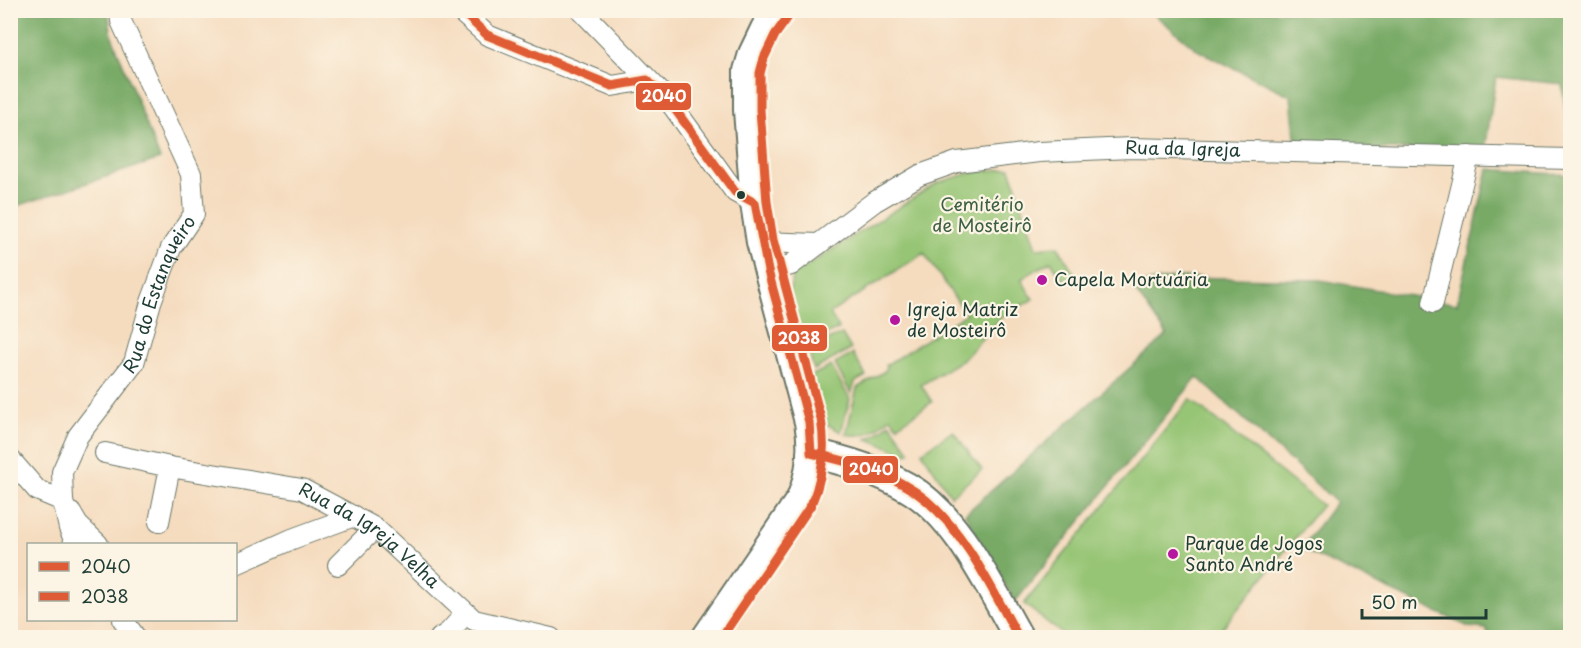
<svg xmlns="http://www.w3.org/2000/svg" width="1581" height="648" font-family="'Playpen Sans',sans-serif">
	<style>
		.green { fill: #96c574; stroke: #5a8154; stroke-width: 1.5 }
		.forest { fill: #78aa66; stroke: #4c744d; stroke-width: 1.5 }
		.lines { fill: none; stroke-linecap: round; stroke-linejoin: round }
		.street-casing { stroke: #6a7565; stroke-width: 22 }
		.secondary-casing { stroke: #6a7565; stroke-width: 32 }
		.street { stroke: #fff; stroke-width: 20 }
		.secondary { stroke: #fff; stroke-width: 28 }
		.bus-1-casing { stroke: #fcf5e5; stroke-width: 14 }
		.bus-2-casing { stroke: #fcf5e5; stroke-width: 14 }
		.bus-1 { stroke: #df5b35; stroke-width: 9 }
		.bus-2 { stroke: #df5b35; stroke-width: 9 }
		.bus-dot { fill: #1f3d34; stroke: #fcf5e5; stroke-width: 2 }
		.poi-dot { fill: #b5179e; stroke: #fcf5e5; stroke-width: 2 }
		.labels { text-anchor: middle; stroke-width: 4.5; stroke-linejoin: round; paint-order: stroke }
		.street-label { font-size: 18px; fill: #1f3d34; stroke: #fcf5e5 }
		.park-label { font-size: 18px; fill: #3d5f44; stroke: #fcf5e5 }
		.poi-label { font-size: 18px; fill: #1f3d34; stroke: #fcf5e5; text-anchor: start }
		.line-badge { stroke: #fcf5e5; stroke-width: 2 }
		.badge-label { font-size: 16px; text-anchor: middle; font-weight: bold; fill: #fff }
	</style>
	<rect width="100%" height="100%" fill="#fcf5e5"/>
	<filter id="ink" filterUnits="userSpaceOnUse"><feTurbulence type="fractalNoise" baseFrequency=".0167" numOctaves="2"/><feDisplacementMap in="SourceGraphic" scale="12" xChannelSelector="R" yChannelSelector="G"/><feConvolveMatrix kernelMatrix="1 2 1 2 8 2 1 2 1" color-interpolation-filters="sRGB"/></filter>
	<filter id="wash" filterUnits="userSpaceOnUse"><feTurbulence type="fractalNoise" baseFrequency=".008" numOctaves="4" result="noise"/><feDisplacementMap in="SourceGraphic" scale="24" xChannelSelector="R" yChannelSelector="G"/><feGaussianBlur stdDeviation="1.35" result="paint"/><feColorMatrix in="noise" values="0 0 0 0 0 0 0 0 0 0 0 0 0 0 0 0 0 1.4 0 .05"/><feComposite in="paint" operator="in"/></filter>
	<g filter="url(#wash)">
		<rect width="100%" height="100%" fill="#f5dcbf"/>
		<path class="green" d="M 1010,168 L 1036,248 L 1058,246 L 1074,273 L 1063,281 L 1051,261 L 1021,279 L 1033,299 L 999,319 L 965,358 L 921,385 L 932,402 L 897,426 L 891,417 C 876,430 866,439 846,434 L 857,388 L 885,371 L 886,365 L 966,314 L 924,253 L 830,313 L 839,329 L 801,346 L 788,295 L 794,274 L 937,183 L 970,173 Z
			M 842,334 L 851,349 L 814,370 L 808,349 Z
			M 853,354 L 866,376 L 855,382 L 851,394 L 835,364 Z
			M 831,366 L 850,399 L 841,432 L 828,425 L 823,417 L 811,376 Z
			M 1190,399 L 1322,505 L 1215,637 L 1066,637 L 1024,604 Z
			M 890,423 L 910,452 L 907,454 L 867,439 L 875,435 Z
			M 953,431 L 982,470 L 951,496 L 922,452 Z"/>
		<path class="forest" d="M 10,11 L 108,11 L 112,36 L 160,159 L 11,208 Z
			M 1150,11 L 1570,11 L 1570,145 L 1562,84 L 1496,77 L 1485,151 L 1296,147 L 1291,96 L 1199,51 Z
			M 1488,169 L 1570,175 L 1570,637 L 1488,637 L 1487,629 L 1469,627 L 1301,549 L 1336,502 L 1197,377 L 1015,602 L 965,514 L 1167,335 L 1131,285 L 1178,277 L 1320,280 L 1457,304 Z"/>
	</g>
	<g filter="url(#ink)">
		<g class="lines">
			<g class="street-casing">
				<g id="street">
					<path d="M 459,10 L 487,35 L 612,86 L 647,80"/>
					<path d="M 581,10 L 669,101 L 735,192 L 755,203"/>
					<path d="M 761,242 L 819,244"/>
					<path id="s1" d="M 768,271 L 791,265 L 874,202 L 920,175 L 957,162 L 1039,152 L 1131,148 L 1570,159"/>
					<path d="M 1433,303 L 1469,156"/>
					<path d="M 105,453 L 170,467"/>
					<path d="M 10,459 L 37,490 L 63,501"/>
					<path d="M 71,513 L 78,525 L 98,544"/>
					<path id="s2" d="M 159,522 L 170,467 L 302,489 L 375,528 L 474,620 L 551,638"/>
					<path id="s3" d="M 76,544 L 69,528 L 63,501 L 62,472 L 78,436 L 134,363 L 151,302 L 171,248 L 194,214 L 191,174 L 121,21 L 120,10"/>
					<path d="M 236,564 L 292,539 L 354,516"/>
					<path d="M 338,565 L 375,528"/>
					<path d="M 123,620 L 136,638"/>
					<path d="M 440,638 L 449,632 L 466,613"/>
				</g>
			</g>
			<g class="secondary-casing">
				<path id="secondary" d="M 811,453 C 844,460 877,470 907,487 C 958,516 990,588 1019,638
					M 706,638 L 801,499 C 811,474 814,448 809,422 L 761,242 L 755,203 L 748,110 L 748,71 L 753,54 L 765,29 L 778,10"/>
			</g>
			<use href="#street" class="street"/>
			<use href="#secondary" class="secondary"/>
			<g class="bus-1-casing">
				<path id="bus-1" d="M 460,10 L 487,35 L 612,86 L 647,80 L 669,101 L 735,192 L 755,203 L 768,271 L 809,422 L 811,453 C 851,462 894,473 926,500 C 968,536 992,590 1019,638"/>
			</g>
			<g class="bus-2-casing">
				<path id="bus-2" d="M 721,638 L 811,505 C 823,477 826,448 821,419 L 773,240 L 767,202 L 760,110 L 760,73 L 764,58 L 775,35 L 788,17"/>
			</g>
			<use href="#bus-1" class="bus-1"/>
			<use href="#bus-2" class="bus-2"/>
		</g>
	</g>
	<circle class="bus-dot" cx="741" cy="195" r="5"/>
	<g class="poi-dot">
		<circle cx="1042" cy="280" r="6"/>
		<circle cx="895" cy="320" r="6"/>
		<circle cx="1173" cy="554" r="6"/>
	</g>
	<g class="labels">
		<g class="street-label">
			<text dy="6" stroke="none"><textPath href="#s1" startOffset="447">Rua da Igreja</textPath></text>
			<text dy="6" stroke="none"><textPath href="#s3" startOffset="279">Rua do Estanqueiro</textPath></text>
			<text dy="6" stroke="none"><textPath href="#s2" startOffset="272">Rua da Igreja Velha</textPath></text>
		</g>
		<g class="park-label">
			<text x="982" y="211">Cemitério<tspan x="982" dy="21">de Mosteirô</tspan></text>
		</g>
		<g class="poi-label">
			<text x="1054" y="286">Capela Mortuária</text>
			<text x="907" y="316">Igreja Matriz<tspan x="907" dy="21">de Mosteirô</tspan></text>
			<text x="1185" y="550">Parque de Jogos<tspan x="1185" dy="21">Santo André</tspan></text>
		</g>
	</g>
	<g class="line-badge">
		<rect x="635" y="82" width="57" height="29" rx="6" fill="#df5b35"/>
		<rect x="771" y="324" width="57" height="28" rx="6" fill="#df5b35"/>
		<rect x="842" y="455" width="57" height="29" rx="6" fill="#df5b35"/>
	</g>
	<g class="badge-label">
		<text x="664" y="102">2040</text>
		<text x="799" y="344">2038</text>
		<text x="871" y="475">2040</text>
	</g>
	<rect width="1581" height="648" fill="none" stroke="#fcf5e5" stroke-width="36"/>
	<rect x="27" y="543" width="210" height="78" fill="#fcf5e5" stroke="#a4ab9e" stroke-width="1.5"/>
	<rect x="39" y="562" width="30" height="9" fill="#df5b35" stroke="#a4ab9e" stroke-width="1.5"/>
	<text x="81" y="573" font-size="18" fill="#1f3d34">2040</text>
	<rect x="39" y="592" width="30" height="9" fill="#df5b35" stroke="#a4ab9e" stroke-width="1.5"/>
	<text x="81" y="603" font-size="18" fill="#1f3d34">2038</text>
	<path d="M1362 609v9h124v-9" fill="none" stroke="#1f3d34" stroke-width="3"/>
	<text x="1371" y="609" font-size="18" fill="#1f3d34" stroke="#fcf5e5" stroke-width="4.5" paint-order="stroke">50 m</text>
</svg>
